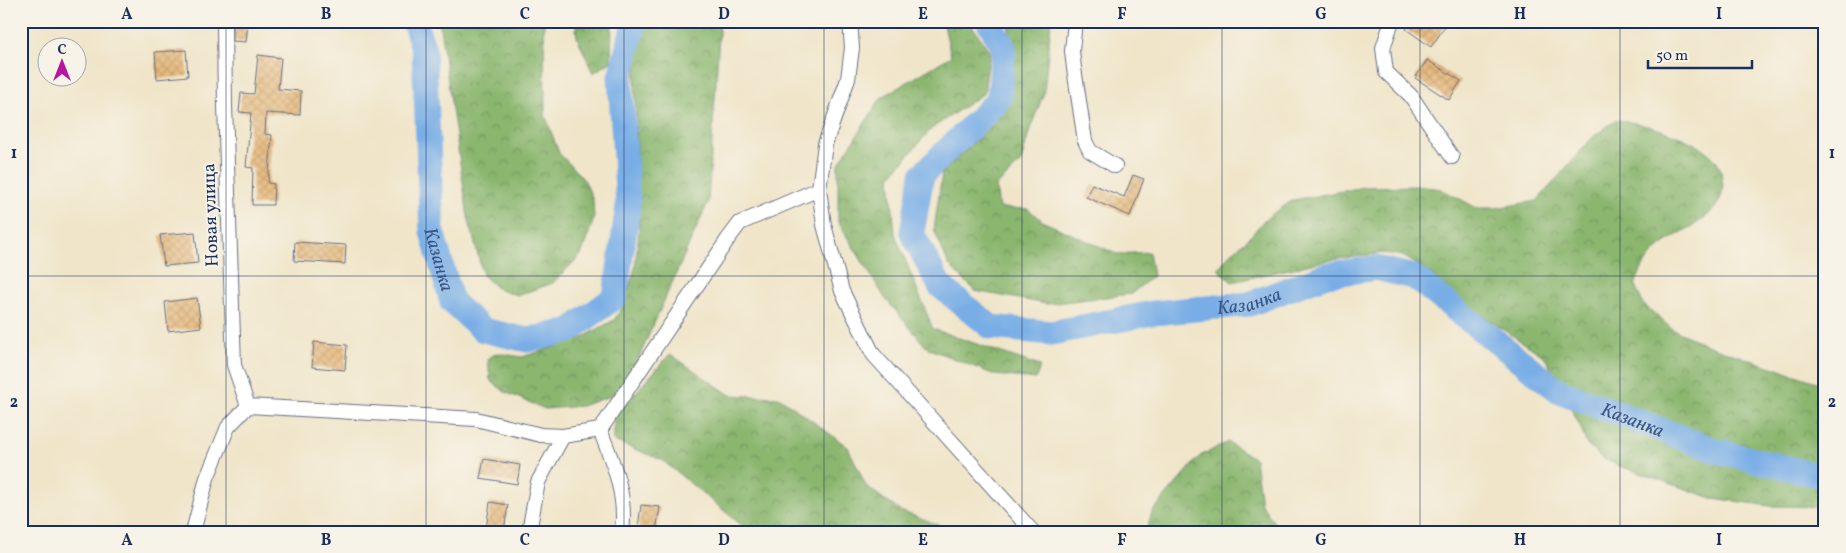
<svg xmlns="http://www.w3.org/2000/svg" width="1846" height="553" font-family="Vollkorn,serif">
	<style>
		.forest { fill: url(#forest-crowns); stroke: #527266 }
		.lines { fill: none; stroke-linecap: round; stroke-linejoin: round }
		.river { stroke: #78ade6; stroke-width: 25 }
		.building { fill: url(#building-cross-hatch) }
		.minor-casing { stroke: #666f83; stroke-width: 16 }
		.minor { stroke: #fff; stroke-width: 14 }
		.grid { fill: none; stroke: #1b2f5e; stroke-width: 1; stroke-opacity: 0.55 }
		.labels { text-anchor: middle; stroke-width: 4; stroke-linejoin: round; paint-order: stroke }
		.street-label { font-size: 18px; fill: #1b2f5e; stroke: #f7f3e8 }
		.water-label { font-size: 19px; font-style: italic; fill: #375587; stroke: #f7f3e8 }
		.neatline { fill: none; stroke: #1b2f5e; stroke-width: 2 }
		.grid-label { font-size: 16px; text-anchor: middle; font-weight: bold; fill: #1b2f5e }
	</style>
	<defs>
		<pattern id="forest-crowns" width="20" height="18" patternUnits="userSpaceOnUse" patternTransform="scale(1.25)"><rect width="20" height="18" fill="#8ab66e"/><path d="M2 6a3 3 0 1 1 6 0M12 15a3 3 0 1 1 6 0" fill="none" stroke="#70945e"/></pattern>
		<pattern id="building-cross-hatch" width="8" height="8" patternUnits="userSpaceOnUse" patternTransform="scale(1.25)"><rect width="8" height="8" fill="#e6b97d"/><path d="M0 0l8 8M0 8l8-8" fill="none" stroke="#c59f6e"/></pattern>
	</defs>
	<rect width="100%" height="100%" fill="#f7f3e8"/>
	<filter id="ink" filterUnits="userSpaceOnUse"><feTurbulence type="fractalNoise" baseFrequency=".02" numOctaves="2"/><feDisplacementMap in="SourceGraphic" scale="10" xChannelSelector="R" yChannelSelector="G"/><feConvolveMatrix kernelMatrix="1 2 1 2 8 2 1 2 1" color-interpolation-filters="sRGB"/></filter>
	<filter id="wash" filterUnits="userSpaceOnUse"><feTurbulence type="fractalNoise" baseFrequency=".0096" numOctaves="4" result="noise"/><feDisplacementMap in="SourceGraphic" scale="20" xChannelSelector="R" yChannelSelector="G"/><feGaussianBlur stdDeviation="1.12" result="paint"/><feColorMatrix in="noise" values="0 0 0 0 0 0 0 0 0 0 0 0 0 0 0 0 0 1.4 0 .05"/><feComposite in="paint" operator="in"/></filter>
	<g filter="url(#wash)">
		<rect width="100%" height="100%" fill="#f0e5c9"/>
		<path class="forest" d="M 439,21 L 544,21 L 545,115 L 559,153 L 585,181 L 593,200 L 594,219 L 581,255 L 553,283 L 518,295 L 499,290 L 483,275 L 468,217 Z
			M 575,21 L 612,21 L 611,62 L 593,73 L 577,37 Z
			M 647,21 L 720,21 L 708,202 L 636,364 L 614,395 L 581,406 L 545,409 L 505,392 L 490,380 L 488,359 L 496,353 L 522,357 L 580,339 L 614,320 L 624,305 L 635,268 L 639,230 L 635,75 L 640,37 Z
			M 931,21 L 969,21 L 990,52 L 984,93 L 931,129 L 890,177 L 895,234 L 933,329 L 1040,366 L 1036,379 L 995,375 L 927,348 L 885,298 L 838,222 L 838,165 L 881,98 L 951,56 L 944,25 Z
			M 1005,21 L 1051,21 L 1044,93 L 1030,129 L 1021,162 L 996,186 L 999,208 L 1028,209 L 1044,222 L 1117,254 L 1149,252 L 1153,276 L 1131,294 L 1047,304 L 975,291 L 949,265 L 934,230 L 942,173 L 998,119 L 1009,102 L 1012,84 L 1009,28 Z
			M 1616,120 C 1644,123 1709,140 1720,168 C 1721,172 1722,176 1722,180 C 1724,187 1722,198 1717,205 C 1712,213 1702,220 1694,225 C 1663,244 1648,249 1635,285 L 1643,304 L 1672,329 L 1709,346 L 1825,385 L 1825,507 L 1770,506 L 1712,498 L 1620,466 L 1602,458 L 1587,445 L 1580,426 L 1545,357 L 1465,304 L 1420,266 L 1403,256 L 1384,253 L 1329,260 L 1232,282 L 1218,269 L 1229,255 L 1249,238 L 1264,220 L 1293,200 L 1364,187 L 1421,186 L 1441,189 L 1477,208 L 1495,208 L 1537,201 L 1593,137 Z
			M 670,354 L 730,395 L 779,397 L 848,447 L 866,486 L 900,511 L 958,532 L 750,532 L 662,460 L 614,441 L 614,417 Z
			M 1228,442 L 1255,459 L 1261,504 L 1281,532 L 1146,532 L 1152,512 L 1200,456 Z"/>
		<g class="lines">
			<g class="river">
				<path id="s1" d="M 414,21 L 424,50 L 432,232 L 452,302 L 483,330 L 527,340 L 569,331 L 615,297 L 628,206 L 620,77 L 635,21"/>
				<path id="s2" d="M 988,21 L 1004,48 L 999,99 L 922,175 L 912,233 L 940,286 L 991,327 L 1051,333 L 1153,313 L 1249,304 L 1326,275 L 1376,268 L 1414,277 L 1559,391 L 1717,451 L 1825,477"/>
			</g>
		</g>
		<g id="blocks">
			<path class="building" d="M 233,21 L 248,22 L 246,42 L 233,41 Z
				M 1412,21 L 1441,21 L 1446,25 L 1431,47 L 1406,29 Z
				M 186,50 L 188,76 L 157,79 L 155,52 Z
				M 258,55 L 281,58 L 278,89 L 301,91 L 300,115 L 266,113 L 265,134 L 272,135 L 268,183 L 274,184 L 273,205 L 252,205 L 253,168 L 246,167 L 251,113 L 239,112 L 241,93 L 254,94 Z
				M 1427,60 L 1461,81 L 1449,100 L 1415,78 Z
				M 1133,175 L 1144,179 L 1130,216 L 1086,197 L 1092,184 L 1124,197 Z
				M 195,232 L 198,263 L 164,266 L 160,235 Z
				M 295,242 L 346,245 L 345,264 L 294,261 Z
				M 197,298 L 201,327 L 168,331 L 165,302 Z
				M 314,342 L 347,345 L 345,370 L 312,367 Z
				M 484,459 L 520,465 L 517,484 L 480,478 Z
				M 490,502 L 508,505 L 504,531 L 486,529 Z
				M 641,505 L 660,507 L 656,531 L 638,528 Z"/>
		</g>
	</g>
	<g filter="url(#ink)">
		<use href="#blocks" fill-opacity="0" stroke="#666f83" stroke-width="1"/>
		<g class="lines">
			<g class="minor-casing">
				<path id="minor" d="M 224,21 L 225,106 L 234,365 L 248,406
					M 850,21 L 852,48 L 848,79 L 825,144 L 819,189 L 824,225 L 842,291 L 873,354 L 1033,532
					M 1075,21 L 1072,51 L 1074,68 L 1085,141 L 1090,151 L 1115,166
					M 1392,21 L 1383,48 L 1386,72 L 1411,96 L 1452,157
					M 248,406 L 476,419 L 541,435 L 563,436 L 600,430 L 728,239 L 740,223 L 819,189
					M 600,430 C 613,463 627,495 622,532
					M 193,532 L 207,478 L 228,427 L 248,406
					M 529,532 L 538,482 L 563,436"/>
			</g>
			<use href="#minor" class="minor"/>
		</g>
	</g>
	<path class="grid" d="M 226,21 L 226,532M 426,21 L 426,532M 624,21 L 624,532M 824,21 L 824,532M 1022,21 L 1022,532M 1222,21 L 1222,532M 1420,21 L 1420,532M 1620,21 L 1620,532M 21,276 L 1825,276"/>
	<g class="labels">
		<g class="street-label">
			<text transform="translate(210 215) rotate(-92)" y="6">Новая улица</text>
		</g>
		<g class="water-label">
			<text dy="7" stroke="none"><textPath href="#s1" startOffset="241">Казанка</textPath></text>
			<text dy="7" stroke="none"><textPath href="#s2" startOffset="636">Казанка</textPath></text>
			<text dy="7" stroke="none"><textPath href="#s2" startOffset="1071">Казанка</textPath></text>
		</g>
	</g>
	<rect width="1846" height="553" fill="none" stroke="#f7f3e8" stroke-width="55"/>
	<g transform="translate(62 62)"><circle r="24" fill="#f7f3e8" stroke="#9fa5b1"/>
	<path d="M0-4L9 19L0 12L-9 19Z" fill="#b5179e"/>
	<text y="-8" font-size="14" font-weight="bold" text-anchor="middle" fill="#1b2f5e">С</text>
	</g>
	<path d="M1648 60v8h104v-8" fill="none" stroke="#1b2f5e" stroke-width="2.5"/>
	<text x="1656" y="60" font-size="15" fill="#1b2f5e" stroke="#f7f3e8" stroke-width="4" paint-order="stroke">50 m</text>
	<rect x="28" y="28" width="1790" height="498" class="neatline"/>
	<g class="grid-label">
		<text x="127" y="19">A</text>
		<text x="326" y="19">B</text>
		<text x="525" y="19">C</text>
		<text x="724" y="19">D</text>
		<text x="923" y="19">E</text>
		<text x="1122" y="19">F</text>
		<text x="1321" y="19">G</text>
		<text x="1520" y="19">H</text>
		<text x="1719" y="19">I</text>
		<text x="14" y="158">1</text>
		<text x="1832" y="158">1</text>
		<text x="14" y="407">2</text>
		<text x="1832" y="407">2</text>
		<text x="127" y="545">A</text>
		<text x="326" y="545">B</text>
		<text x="525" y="545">C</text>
		<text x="724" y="545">D</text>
		<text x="923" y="545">E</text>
		<text x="1122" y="545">F</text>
		<text x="1321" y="545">G</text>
		<text x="1520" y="545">H</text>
		<text x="1719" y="545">I</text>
	</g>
</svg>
